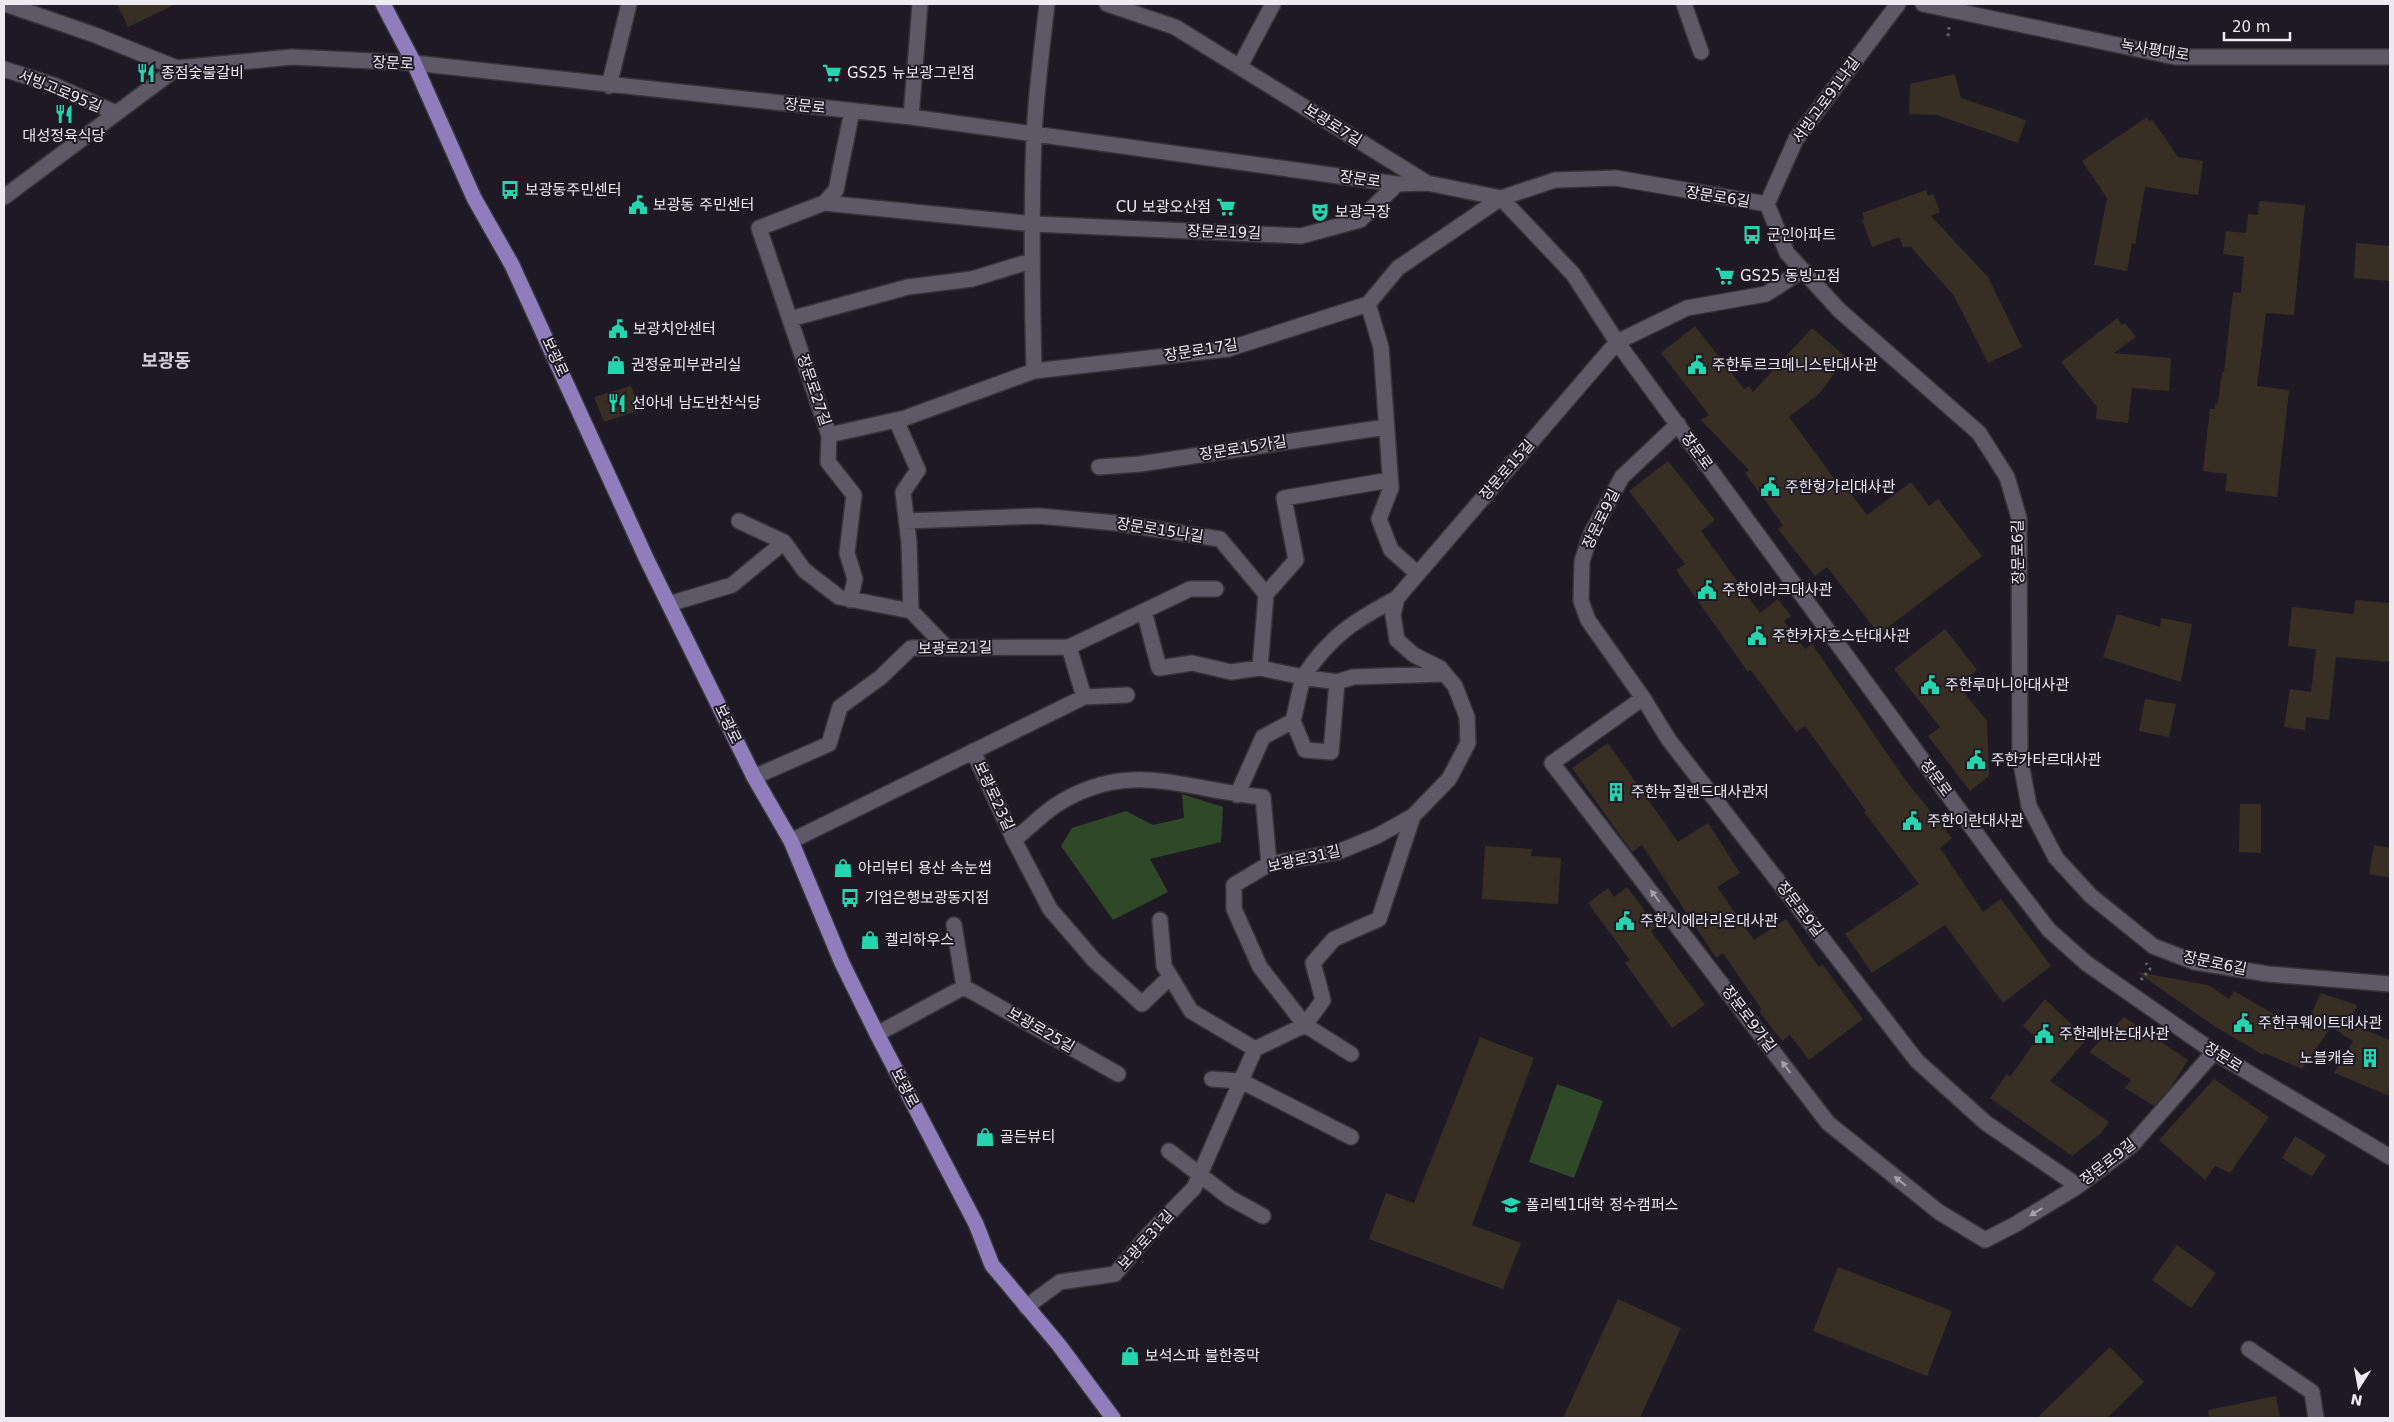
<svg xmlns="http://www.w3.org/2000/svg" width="2394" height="1422" font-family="'DejaVu Sans','Noto Sans KR',sans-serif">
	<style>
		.green { fill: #2f4928 }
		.building { fill: #372f24 }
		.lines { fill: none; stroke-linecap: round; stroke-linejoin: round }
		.minor-casing { stroke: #36333b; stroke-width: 18 }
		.major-casing { stroke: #36333b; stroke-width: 18 }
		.path { stroke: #69656f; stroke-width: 3; stroke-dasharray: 2.5 4; stroke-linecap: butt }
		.minor { stroke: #5f5967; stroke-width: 15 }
		.major { stroke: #907ebc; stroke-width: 15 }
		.oneway { fill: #a6a2ac }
		.labels { text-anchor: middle; stroke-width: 4; stroke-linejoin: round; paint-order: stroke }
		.street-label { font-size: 15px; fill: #edeaf2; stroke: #1e1924 }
		.poi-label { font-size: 15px; fill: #edeaf2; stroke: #1e1924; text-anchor: start }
		.quarter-label { font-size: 18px; font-weight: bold; fill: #d3cddd; stroke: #1e1924 }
	</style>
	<rect width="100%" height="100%" fill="#1e1924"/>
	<path class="green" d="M 1182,794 L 1223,807 L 1221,842 L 1150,859 L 1168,892 L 1113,920 L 1061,846 L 1072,828 L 1126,811 L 1153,825 L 1184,818 Z
		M 1557,1084 L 1603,1101 L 1574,1178 L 1529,1162 Z"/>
	<path class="building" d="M 117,4 L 176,4 L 128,27 Z
		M 1955,74 L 1961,98 L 2026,120 L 2018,143 L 1937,115 L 1909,114 L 1910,84 Z
		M 2147,117 L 2149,121 L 2152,119 L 2178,157 L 2203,161 L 2198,195 L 2145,187 L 2135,244 L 2132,243 L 2127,271 L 2094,265 L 2107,198 L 2082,161 Z
		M 1926,190 L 1928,196 L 1933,194 L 1940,212 L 1931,216 L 1988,277 L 2022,347 L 1988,363 L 1954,296 L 1911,247 L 1903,247 L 1899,237 L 1872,247 L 1862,220 L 1864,219 L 1862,213 Z
		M 2259,201 L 2305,205 L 2294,315 L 2266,313 L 2257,386 L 2289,390 L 2277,497 L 2225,491 L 2227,474 L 2203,471 L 2210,409 L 2215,409 L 2215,404 L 2218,404 L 2222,372 L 2224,372 L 2233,292 L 2241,293 L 2244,257 L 2223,254 L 2226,231 L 2246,233 L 2248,214 L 2258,215 Z
		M 2356,243 L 2390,246 L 2390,281 L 2354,278 Z
		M 2117,318 L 2122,325 L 2125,323 L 2136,337 L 2114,353 L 2171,358 L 2169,391 L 2132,388 L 2128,423 L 2096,419 L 2097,407 L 2061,362 Z
		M 1695,326 L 1744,389 L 1749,386 L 1753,392 L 1812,328 L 1846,357 L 1820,393 L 1789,417 L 1838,484 L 1841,481 L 1867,515 L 1911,482 L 1929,506 L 1938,499 L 1982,556 L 1879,634 L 1827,567 L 1815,576 L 1778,529 L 1783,525 L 1745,473 L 1749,470 L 1701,420 L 1709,415 L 1661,353 Z
		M 631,386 L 640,410 L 604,422 L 594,397 Z
		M 1668,461 L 1715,520 L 1701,531 L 1760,613 L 1778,599 L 1791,616 L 1784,621 L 1805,649 L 1812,644 L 1906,781 L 1952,838 L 1940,848 L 1983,912 L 2001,899 L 2051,966 L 2003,1003 L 1945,925 L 1872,973 L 1845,934 L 1919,884 L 1864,812 L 1866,811 L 1805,726 L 1796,732 L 1751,670 L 1748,672 L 1676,570 L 1685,564 L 1629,491 Z
		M 2355,600 L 2390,603 L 2390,662 L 2336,657 L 2329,720 L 2306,717 L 2305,730 L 2284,727 L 2290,689 L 2311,692 L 2316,649 L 2288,646 L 2292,607 L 2354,614 Z
		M 2117,614 L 2160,627 L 2161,618 L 2192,624 L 2181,682 L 2103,657 Z
		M 1945,629 L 1977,670 L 1958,685 L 1987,721 L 1989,776 L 1970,791 L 1928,736 L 1940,727 L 1894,669 Z
		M 2145,699 L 2176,704 L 2169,737 L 2139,731 Z
		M 1608,743 L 1678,842 L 1708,823 L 1740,873 L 1717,887 L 1754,940 L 1786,919 L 1819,967 L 1822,964 L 1863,1019 L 1809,1060 L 1790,1035 L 1782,1041 L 1759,1011 L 1762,1010 L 1723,953 L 1716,958 L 1642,845 L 1632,852 L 1572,768 Z
		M 2240,804 L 2261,804 L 2261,853 L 2239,852 Z
		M 2374,845 L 2390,848 L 2390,878 L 2369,874 Z
		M 1485,846 L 1532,849 L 1531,856 L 1561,858 L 1558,904 L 1482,899 Z
		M 1627,887 L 1657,927 L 1651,931 L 1705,1005 L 1672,1028 L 1625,963 L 1630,960 L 1588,903 L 1608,888 L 1614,897 Z
		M 2137,972 L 2208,985 L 2229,999 L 2234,991 L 2303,1031 L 2321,993 L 2357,1005 L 2350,1024 L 2390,1040 L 2390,1096 L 2334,1073 L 2353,1041 L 2331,1027 L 2302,1069 L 2264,1053 L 2263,1055 L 2214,1026 Z
		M 2045,999 L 2087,1039 L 2050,1081 L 2109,1122 L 2100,1134 L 2072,1156 L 1990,1098 L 2007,1074 L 2010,1077 L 2037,1039 L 2023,1026 Z
		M 2124,1017 L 2188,1060 L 2171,1087 L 2154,1106 L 2125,1088 L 2131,1080 L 2089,1052 Z
		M 1480,1037 L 1534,1058 L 1472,1225 L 1521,1243 L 1503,1289 L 1369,1239 L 1386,1193 L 1414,1203 Z
		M 2214,1079 L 2269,1117 L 2230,1173 L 2215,1166 L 2205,1180 L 2159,1140 Z
		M 2295,1136 L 2326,1155 L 2312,1177 L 2282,1158 Z
		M 2177,1245 L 2216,1273 L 2191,1308 L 2152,1280 Z
		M 1838,1267 L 1952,1311 L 1927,1376 L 1813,1331 Z
		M 1618,1299 L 1681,1328 L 1640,1418 L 1563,1418 Z
		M 2110,1347 L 2144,1382 L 2107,1418 L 2037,1418 Z
		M 2276,1396 L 2280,1418 L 2209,1418 L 2208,1410 Z"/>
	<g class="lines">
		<g class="minor-casing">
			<path id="minor" d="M 5,4 L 95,35 L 177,68
				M 1107,4 L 1175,27 L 1427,183
				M 1684,4 L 1701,52
				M 1923,4 L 2175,57 L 2390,57
				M 1240,66 L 1273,4
				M 4,69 L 56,86 L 116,113
				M 609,86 L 629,4
				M 911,117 L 920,4
				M 4,197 L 177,68 L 292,57 L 414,63 L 911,117 L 1397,184 L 1427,183 L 1501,198 L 1573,274 L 1617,342 L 2008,877 L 2049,930 L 2086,963 L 2214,1052 L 2390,1157
				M 824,203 L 1034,224 L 1301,236 L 1360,220 L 1397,184
				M 1767,204 L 1796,139 L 1898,4
				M 1368,304 L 1381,347 L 1391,488 L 1379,519 L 1391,550 L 1418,574
				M 790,319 L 908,287 L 972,279 L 1031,261
				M 1034,371 C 1032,293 1031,215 1034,136 C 1036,92 1042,48 1047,4
				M 896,420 L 918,470 L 903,492 L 909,542 L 911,611
				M 1678,424 L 1622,477 L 1591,534 L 1582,561 L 1581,601 L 1588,620 L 1643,698 L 1669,740 L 1917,1061 L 1986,1123 L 2078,1186 L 2132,1145 L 2214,1052
				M 829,435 L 905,418 L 1034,371 L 1228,349 L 1368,304 L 1398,268 L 1501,198 L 1555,180 L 1616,178 L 1767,204 L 1787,253 L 1839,310 L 1979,433 L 2007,477 L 2019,518 L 2020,758 L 2029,806 L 2056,858 L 2091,896 L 2153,946 L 2194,962 L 2268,974 L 2390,984
				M 1099,467 L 1140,464 L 1386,427
				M 739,521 L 784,542 L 804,570 L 839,597 L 911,611 L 947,648
				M 906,521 L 1039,516 L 1116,523 L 1220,539 L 1266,594 L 1260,668 L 1303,677 C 1331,635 1354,621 1397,598 L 1617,342 L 1687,308 L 1766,294 L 1803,270
				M 1266,594 L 1296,560 L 1284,498 L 1390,480
				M 850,600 L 855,579 L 847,553 L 854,495 L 828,462 L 829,435 L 759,228 L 824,203 L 836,190 L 852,111
				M 669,604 L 732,585 L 784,542
				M 1144,611 L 1159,668 L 1192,663 L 1231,672 L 1260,668
				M 1069,647 L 1084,697
				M 1337,682 L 1331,752 L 1305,750 L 1293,721 L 1303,677 L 1337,682 L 1353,677 L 1444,674
				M 1643,698 L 1552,763 L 1828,1123 L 1939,1212 L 1985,1240 L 2016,1224 L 2078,1186
				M 973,751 L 1014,840 C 1028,829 1041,815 1056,805 C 1130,758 1184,790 1263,797 L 1269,864
				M 754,777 L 829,744 L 840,707 L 881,677 L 911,648 L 1069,647 L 1190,589 L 1216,589
				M 1237,795 L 1263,737 L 1293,721
				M 1014,840 L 1050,909 L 1094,960 L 1142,1004 L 1170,977
				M 791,841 L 1084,697 L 1127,695
				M 1160,920 L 1164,966 L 1191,1011 L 1255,1049
				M 954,925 L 964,987
				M 877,1034 L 964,987 L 1118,1074
				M 1351,1054 L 1305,1025 L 1260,967 L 1234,909 L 1234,885 L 1269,864 L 1338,852 L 1377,836 L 1413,816 L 1449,779 L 1468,743 L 1467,717 L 1455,686 L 1440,668 L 1414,655 L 1397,640 L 1393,615 L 1397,598
				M 1212,1079 L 1241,1081 L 1351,1137
				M 1169,1151 L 1230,1198 L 1263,1216
				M 1026,1307 L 1060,1282 L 1115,1274 L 1149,1234 L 1194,1188 L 1255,1049 L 1305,1025 L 1323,1000 L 1313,963 L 1334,939 L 1379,919 L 1413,816
				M 2249,1349 L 2312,1392 L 2316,1418"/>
		</g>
		<g class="major-casing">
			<path id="major" d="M 383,4 L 414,63 L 474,198 L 512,265 L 647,560 L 754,777 L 791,841 L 842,963 L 877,1034 L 976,1224 L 992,1265 L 1059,1345 L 1113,1418"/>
		</g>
		<path class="path" d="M 1948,36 L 1949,27
			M 2141,980 L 2150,969 L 2146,963"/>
		<use href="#minor" class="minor"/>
		<use href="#major" class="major"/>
	</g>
	<defs><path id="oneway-solid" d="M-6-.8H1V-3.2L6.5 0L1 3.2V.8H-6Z" transform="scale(1.25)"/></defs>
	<g class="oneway">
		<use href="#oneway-solid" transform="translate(1655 896) rotate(-127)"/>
		<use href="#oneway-solid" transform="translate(1786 1067) rotate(-127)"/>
		<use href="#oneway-solid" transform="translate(1900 1181) rotate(-141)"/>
		<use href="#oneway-solid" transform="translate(2036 1212) rotate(149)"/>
	</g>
	<defs>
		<g id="restaurant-bare" transform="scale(1.5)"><path d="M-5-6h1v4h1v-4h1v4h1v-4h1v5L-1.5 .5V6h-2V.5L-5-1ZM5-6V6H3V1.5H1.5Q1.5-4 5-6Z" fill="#26d5ae" stroke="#1e1924" stroke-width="2.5" paint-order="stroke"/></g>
		<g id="supermarket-bare" transform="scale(1.5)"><path d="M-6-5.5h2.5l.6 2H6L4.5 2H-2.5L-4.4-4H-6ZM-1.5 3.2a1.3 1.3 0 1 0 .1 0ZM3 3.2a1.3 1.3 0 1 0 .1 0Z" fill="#26d5ae" stroke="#1e1924" stroke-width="2.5" paint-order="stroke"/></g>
		<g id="bus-bare" transform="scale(1.5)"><path d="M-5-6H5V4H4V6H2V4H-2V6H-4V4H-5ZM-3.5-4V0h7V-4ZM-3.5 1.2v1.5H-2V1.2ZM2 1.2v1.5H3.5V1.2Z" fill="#26d5ae" stroke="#1e1924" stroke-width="2.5" paint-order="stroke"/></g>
		<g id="civic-bare" transform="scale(1.5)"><path d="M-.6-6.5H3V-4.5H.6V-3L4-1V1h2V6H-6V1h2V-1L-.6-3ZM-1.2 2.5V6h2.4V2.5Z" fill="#26d5ae" stroke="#1e1924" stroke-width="2.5" paint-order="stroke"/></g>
		<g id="theatre-bare" transform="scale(1.5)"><path d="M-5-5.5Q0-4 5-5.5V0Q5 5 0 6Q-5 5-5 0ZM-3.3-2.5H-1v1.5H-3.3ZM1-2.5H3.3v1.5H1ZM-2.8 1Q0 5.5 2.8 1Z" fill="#26d5ae" stroke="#1e1924" stroke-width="2.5" paint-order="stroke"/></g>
		<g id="shop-bare" transform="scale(1.5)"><path d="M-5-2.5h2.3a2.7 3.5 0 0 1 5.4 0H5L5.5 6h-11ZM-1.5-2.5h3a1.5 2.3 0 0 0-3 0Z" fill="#26d5ae" stroke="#1e1924" stroke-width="2.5" paint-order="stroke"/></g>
		<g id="building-bare" transform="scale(1.5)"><path d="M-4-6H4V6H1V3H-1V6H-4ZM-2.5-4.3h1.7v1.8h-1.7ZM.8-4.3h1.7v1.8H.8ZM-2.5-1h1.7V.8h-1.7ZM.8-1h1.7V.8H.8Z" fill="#26d5ae" stroke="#1e1924" stroke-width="2.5" paint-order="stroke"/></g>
		<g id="university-bare" transform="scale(1.5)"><path d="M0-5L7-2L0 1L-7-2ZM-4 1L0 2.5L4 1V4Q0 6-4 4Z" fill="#26d5ae" stroke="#1e1924" stroke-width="2.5" paint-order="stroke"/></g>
	</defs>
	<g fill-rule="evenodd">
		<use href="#restaurant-bare" x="146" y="73"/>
		<use href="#supermarket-bare" x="832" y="73"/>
		<use href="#restaurant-bare" x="64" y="114"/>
		<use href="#bus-bare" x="510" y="190"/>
		<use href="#civic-bare" x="638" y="205"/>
		<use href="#supermarket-bare" x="1226" y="207"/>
		<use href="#theatre-bare" x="1320" y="212"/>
		<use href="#bus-bare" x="1752" y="235"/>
		<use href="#supermarket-bare" x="1725" y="276"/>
		<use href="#civic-bare" x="618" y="329"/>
		<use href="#shop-bare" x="616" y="365"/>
		<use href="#civic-bare" x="1697" y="365"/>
		<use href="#restaurant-bare" x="617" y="403"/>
		<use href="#civic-bare" x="1770" y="487"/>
		<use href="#civic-bare" x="1707" y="590"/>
		<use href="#civic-bare" x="1757" y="636"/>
		<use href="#civic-bare" x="1930" y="685"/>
		<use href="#civic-bare" x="1976" y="760"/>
		<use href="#building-bare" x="1616" y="792"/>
		<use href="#civic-bare" x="1912" y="821"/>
		<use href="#shop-bare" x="843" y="868"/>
		<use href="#bus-bare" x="850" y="898"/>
		<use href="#civic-bare" x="1625" y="921"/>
		<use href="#shop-bare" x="870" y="940"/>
		<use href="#civic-bare" x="2243" y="1023"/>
		<use href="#civic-bare" x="2044" y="1034"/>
		<use href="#building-bare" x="2370" y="1058"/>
		<use href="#shop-bare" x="985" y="1137"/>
		<use href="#university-bare" x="1511" y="1205"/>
		<use href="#shop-bare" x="1130" y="1356"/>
	</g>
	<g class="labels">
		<g class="street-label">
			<text transform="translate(2155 50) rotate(9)" y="5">녹사평대로</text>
			<text transform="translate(393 63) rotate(3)" y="5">장문로</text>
			<text transform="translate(60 91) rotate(22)" y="5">서빙고로95길</text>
			<text transform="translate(1826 100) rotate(-54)" y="5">서빙고로91나길</text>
			<text transform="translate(805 106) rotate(6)" y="5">장문로</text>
			<text transform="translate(1333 125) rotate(32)" y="5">보광로7길</text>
			<text transform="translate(1360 179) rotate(8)" y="5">장문로</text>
			<text transform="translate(1718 197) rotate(9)" y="5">장문로6길</text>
			<text transform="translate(1224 232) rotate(2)" y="5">장문로19길</text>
			<text transform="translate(1201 350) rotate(-9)" y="5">장문로17길</text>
			<text transform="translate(555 357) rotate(65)" y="5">보광로</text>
			<text transform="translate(814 390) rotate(71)" y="5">장문로27길</text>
			<text transform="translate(1243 448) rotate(-9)" y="5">장문로15가길</text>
			<text transform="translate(1697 451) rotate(54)" y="5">장문로</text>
			<text transform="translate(1507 470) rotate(-49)" y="5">장문로15길</text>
			<text transform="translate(1601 519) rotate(-64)" y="5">장문로9길</text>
			<text transform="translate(1160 530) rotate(9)" y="5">장문로15나길</text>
			<text transform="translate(2018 552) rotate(-91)" y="5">장문로6길</text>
			<text transform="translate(955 648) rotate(-1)" y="5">보광로21길</text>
			<text transform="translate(728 724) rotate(64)" y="5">보광로</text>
			<text transform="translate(1936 778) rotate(54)" y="5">장문로</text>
			<text transform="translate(994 796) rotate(65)" y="5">보광로23길</text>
			<text transform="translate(1304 859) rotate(-13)" y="5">보광로31길</text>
			<text transform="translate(1800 909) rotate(52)" y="5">장문로9길</text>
			<text transform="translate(2215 963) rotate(12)" y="5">장문로6길</text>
			<text transform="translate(1749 1019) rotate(53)" y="5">장문로9가길</text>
			<text transform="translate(1041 1030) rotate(30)" y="5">보광로25길</text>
			<text transform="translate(2223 1057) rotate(32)" y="5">장문로</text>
			<text transform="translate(905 1088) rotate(62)" y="5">보광로</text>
			<text transform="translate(2108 1162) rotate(-38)" y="5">장문로9길</text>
			<text transform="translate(1146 1240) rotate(-48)" y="5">보광로31길</text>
		</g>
		<g class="poi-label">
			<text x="161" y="78">종점숯불갈비</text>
			<text x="847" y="78">GS25 뉴보광그린점</text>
			<text x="64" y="141" text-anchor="middle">대성정육식당</text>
			<text x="525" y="195">보광동주민센터</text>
			<text x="653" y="210">보광동 주민센터</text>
			<text x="1211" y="212" text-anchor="end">CU 보광오산점</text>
			<text x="1335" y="217">보광극장</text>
			<text x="1767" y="240">군인아파트</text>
			<text x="1740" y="281">GS25 동빙고점</text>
			<text x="633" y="334">보광치안센터</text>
			<text x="631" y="370">권정윤피부관리실</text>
			<text x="1712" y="370">주한투르크메니스탄대사관</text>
			<text x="632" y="408">선아네 남도반찬식당</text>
			<text x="1785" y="492">주한헝가리대사관</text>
			<text x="1722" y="595">주한이라크대사관</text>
			<text x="1772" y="641">주한카자흐스탄대사관</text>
			<text x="1945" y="690">주한루마니아대사관</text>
			<text x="1991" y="765">주한카타르대사관</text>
			<text x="1631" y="797">주한뉴질랜드대사관저</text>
			<text x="1927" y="826">주한이란대사관</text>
			<text x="858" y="873">아리뷰티 용산 속눈썹</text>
			<text x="865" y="903">기업은행보광동지점</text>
			<text x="1640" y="926">주한시에라리온대사관</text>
			<text x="885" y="945">켈리하우스</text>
			<text x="2258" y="1028">주한쿠웨이트대사관</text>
			<text x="2059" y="1039">주한레바논대사관</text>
			<text x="2355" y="1063" text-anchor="end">노블캐슬</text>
			<text x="1000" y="1142">골든뷰티</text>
			<text x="1526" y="1210">폴리텍1대학 정수캠퍼스</text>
			<text x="1145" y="1361">보석스파 불한증막</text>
		</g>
		<g class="quarter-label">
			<text x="166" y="367">보광동</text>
		</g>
	</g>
	<rect width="2394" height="1422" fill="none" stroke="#edeaf2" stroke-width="10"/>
	<g transform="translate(2359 1387) rotate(191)" stroke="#1e1924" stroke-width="4" paint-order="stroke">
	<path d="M0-4L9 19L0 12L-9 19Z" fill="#edeaf2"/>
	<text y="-8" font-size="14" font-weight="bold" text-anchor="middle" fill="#edeaf2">N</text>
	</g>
	<path d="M2224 32v8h66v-8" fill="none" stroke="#edeaf2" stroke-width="2.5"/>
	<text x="2232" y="32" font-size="15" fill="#edeaf2" stroke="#1e1924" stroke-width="4" paint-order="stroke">20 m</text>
</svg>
